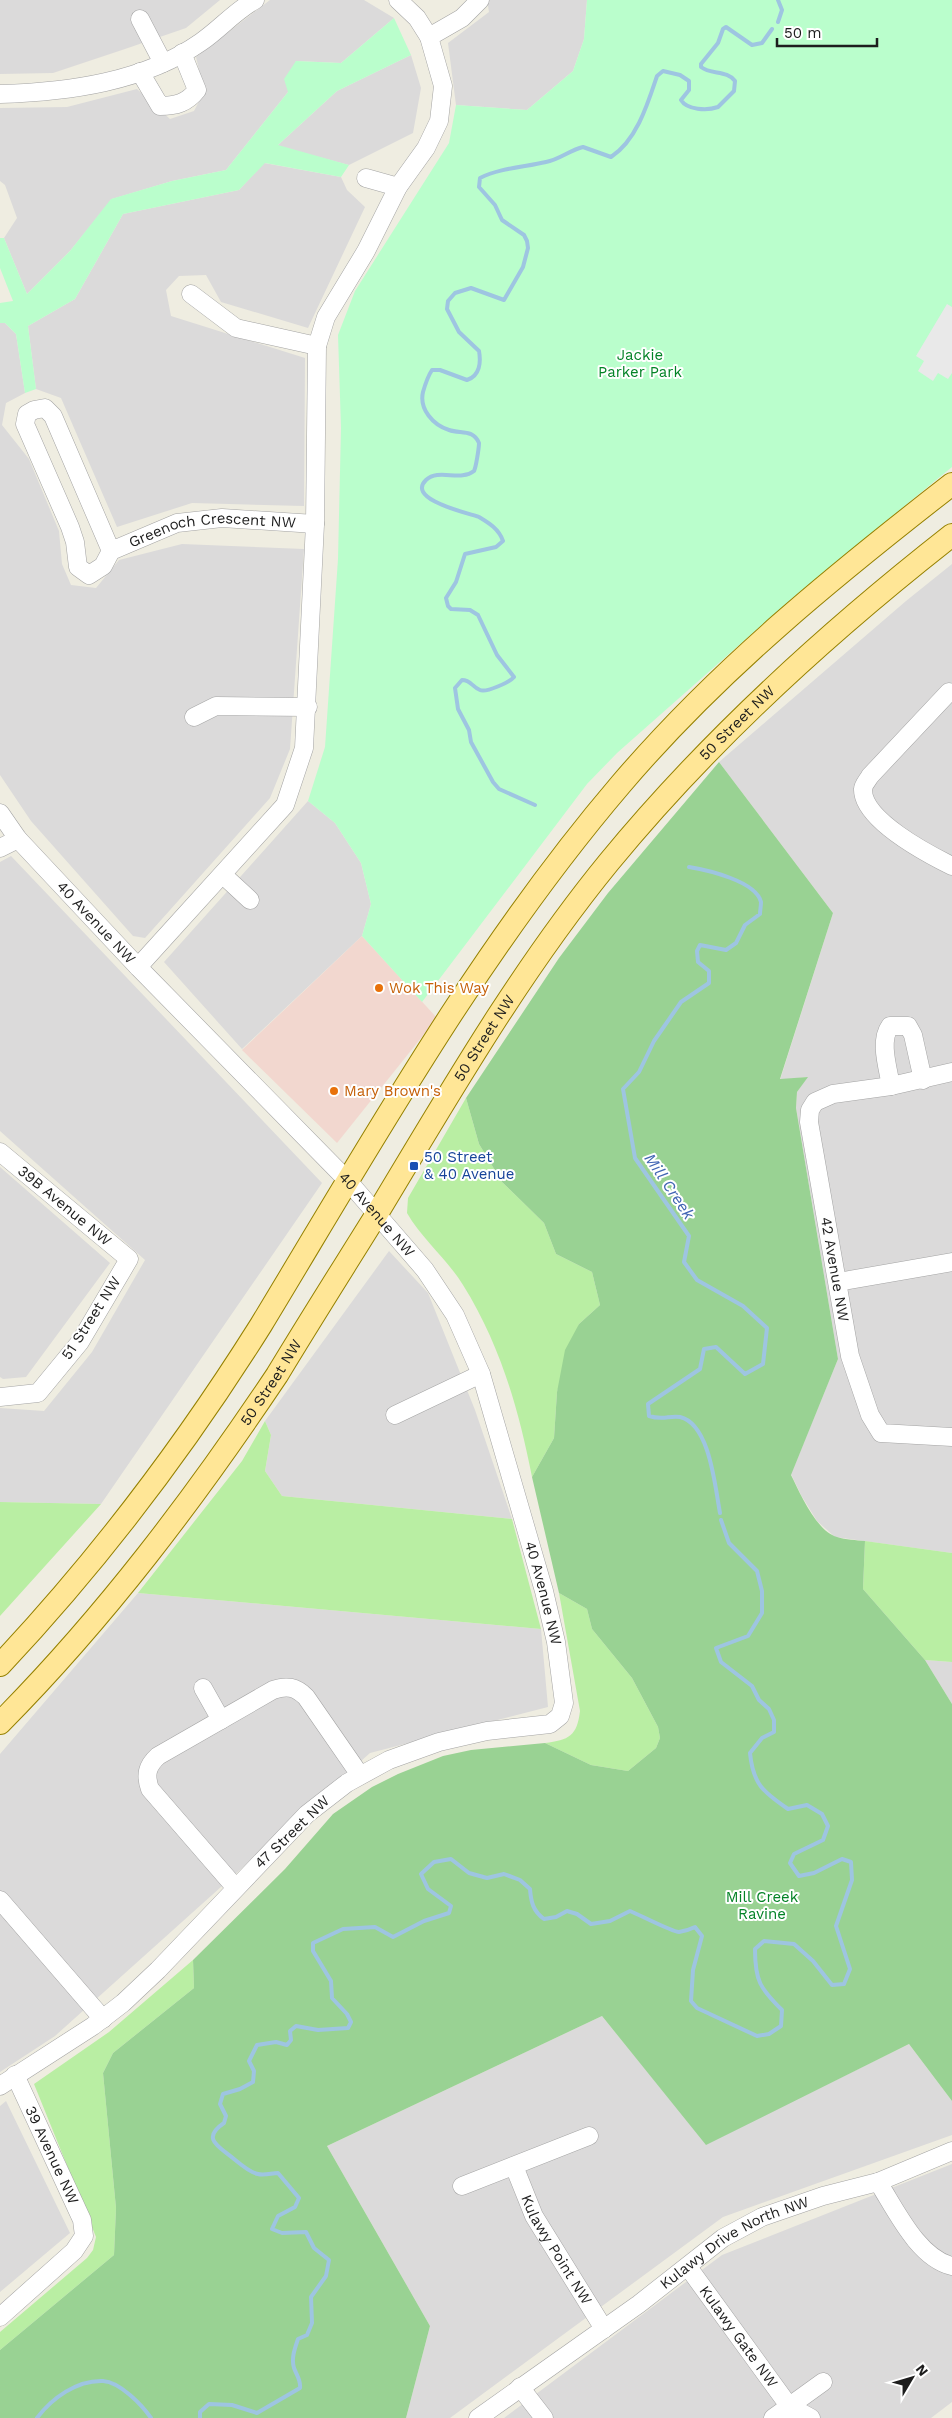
<svg xmlns="http://www.w3.org/2000/svg" width="952" height="2418" font-family="'Work Sans',sans-serif">
	<style>
		.residential { fill: #dbdada }
		.commercial { fill: #f2d7cf }
		.grass { fill: #b9eea3 }
		.forest { fill: #99d293 }
		.park { fill: #bafecc }
		.parking { fill: #e9e9e9 }
		.lines { fill: none; stroke-linecap: round; stroke-linejoin: round }
		.stream { stroke: #9ec5e1; stroke-width: 4 }
		.minor-casing { stroke: #a4a4a4; stroke-width: 19 }
		.major-casing { stroke: #958100; stroke-width: 24 }
		.minor { stroke: #fff; stroke-width: 18 }
		.major { stroke: #ffe696; stroke-width: 22 }
		.food-dot { fill: #e8710a; stroke: #fff; stroke-width: 2 }
		.transit-dot { fill: #1a4fb4; stroke: #fff; stroke-width: 2 }
		.labels { text-anchor: middle; stroke-width: 4; stroke-linejoin: round; paint-order: stroke }
		.park-label { font-size: 15px; fill: #038326; stroke: #fff }
		.street-label { font-size: 15px; fill: #1d1d1d; stroke: #fff }
		.food-label { font-size: 15px; fill: #c56008; stroke: #fff; text-anchor: start }
		.transit-label { font-size: 15px; fill: #164399; stroke: #fff; text-anchor: start }
		.water-label { font-size: 16px; font-style: italic; fill: #4265b4; stroke: #fff }
	</style>
	<rect width="100%" height="100%" fill="#efede1"/>
	<path class="residential" d="M 0,0 L 220,0 L 186,28 L 125,49 L 53,73 L 0,74 Z
		M 270,0 L 364,0 L 394,18 L 341,63 L 296,61 L 288,92 L 226,170 L 172,181 L 112,199 L 70,251 L 27,294 L 4,238 L 17,218 L 5,185 L 0,181 L 0,108 L 67,107 L 137,89 L 170,119 L 194,111 L 204,92 L 196,57 Z
		M 487,0 L 587,0 L 584,39 L 573,71 L 527,110 L 456,105 L 448,43 L 489,12 Z
		M 411,55 L 421,88 L 413,133 L 349,165 L 277,146 L 337,91 Z
		M 264,163 L 341,177 L 347,190 L 365,207 L 308,328 L 221,302 L 206,275 L 179,276 L 166,290 L 171,316 L 305,358 L 304,506 L 192,503 L 117,527 L 61,398 L 36,389 L 28,326 L 75,299 L 123,214 L 239,190 Z
		M 0,323 L 5,323 L 16,334 L 25,393 L 6,403 L 2,425 L 29,459 L 59,531 L 62,564 L 71,585 L 96,588 L 119,560 L 182,544 L 304,549 L 290,749 L 270,798 L 145,938 L 133,936 L 31,821 L 0,775 Z
		M 952,564 L 952,1553 L 835,1537 L 817,1521 L 801,1495 L 791,1474 L 838,1359 L 796,1108 L 797,1092 L 807,1077 L 780,1080 L 833,913 L 719,762 L 906,601 Z
		M 308,801 L 335,823 L 361,863 L 371,904 L 362,936 L 242,1049 L 164,962 Z
		M 11,856 L 322,1183 L 101,1504 L 0,1502 L 0,1408 L 44,1411 L 92,1352 L 145,1260 L 0,1131 L 0,862 Z
		M 0,1167 L 110,1263 L 26,1377 L 3,1379 L 0,1377 Z
		M 389,1251 L 428,1293 L 475,1410 L 512,1519 L 282,1496 L 265,1471 L 271,1435 L 265,1421 Z
		M 138,1593 L 541,1629 L 548,1707 L 370,1753 L 55,2036 L 0,2072 L 0,1754 Z
		M 925,1660 L 952,1662 L 952,1704 Z
		M 602,2016 L 706,2144 L 909,2044 L 952,2101 L 952,2135 L 723,2217 L 450,2418 L 406,2418 L 430,2326 L 327,2146 Z
		M 6,2101 L 70,2233 L 0,2292 L 0,2106 Z
		M 952,2164 L 952,2402 L 931,2418 L 504,2418 L 722,2255 Z"/>
	<path class="commercial" d="M 362,936 L 437,1018 L 337,1143 L 242,1050 Z"/>
	<path class="grass" d="M 466,1098 L 479,1144 L 502,1182 L 544,1223 L 556,1254 L 592,1272 L 600,1305 L 579,1324 L 557,1392 L 554,1438 L 532,1477 C 519,1410 500,1344 463,1285 C 447,1259 422,1239 407,1213 L 408,1198 Z
		M 265,1421 L 271,1435 L 265,1471 L 282,1496 L 512,1519 L 541,1629 L 138,1593 L 242,1461 Z
		M 0,1502 L 101,1504 L 0,1616 Z
		M 865,1541 L 952,1553 L 952,1662 L 925,1660 L 863,1589 Z
		M 559,1593 L 587,1609 L 592,1629 L 632,1678 L 658,1727 L 660,1738 L 656,1748 L 628,1771 L 591,1765 L 545,1743 C 569,1740 577,1736 580,1711 Z
		M 193,1960 L 194,1988 L 113,2053 L 103,2073 L 116,2208 L 114,2255 L 0,2350 L 0,2332 L 87,2258 L 93,2250 L 96,2237 L 34,2084 L 109,2032 Z"/>
	<path class="forest" d="M 719,762 L 833,913 L 780,1079 L 808,1077 L 797,1092 L 796,1108 L 838,1359 L 791,1475 C 800,1493 816,1531 837,1537 C 846,1540 856,1540 865,1541 L 863,1589 L 925,1660 L 952,1704 L 952,2101 L 909,2044 L 706,2145 L 602,2016 L 327,2146 L 430,2326 L 406,2418 L 0,2418 L 0,2350 L 114,2255 L 116,2208 L 103,2073 L 113,2053 L 194,1988 L 193,1960 L 285,1869 L 333,1814 L 372,1787 L 398,1774 L 443,1756 L 471,1750 L 545,1743 L 591,1765 L 628,1771 L 656,1748 L 660,1738 L 658,1727 L 632,1678 L 592,1629 L 587,1609 L 559,1593 L 532,1477 L 554,1438 L 557,1392 L 565,1350 L 579,1324 L 600,1305 L 592,1272 L 556,1254 L 544,1223 L 502,1182 L 479,1144 L 466,1098 L 559,958 L 608,893 Z"/>
	<path class="park" d="M 587,0 L 952,0 L 952,467 L 791,599 L 617,753 L 587,784 L 422,1002 L 362,936 L 371,904 L 361,863 L 335,823 L 308,801 L 325,747 L 338,559 L 341,428 L 338,335 L 355,291 L 449,143 L 456,105 L 527,110 L 573,71 L 584,39 Z
		M 394,18 L 411,55 L 337,91 L 278,145 L 349,165 L 341,177 L 265,163 L 239,190 L 123,214 L 75,299 L 28,326 L 36,389 L 25,393 L 16,334 L 5,323 L 0,323 L 0,303 L 13,301 L 0,268 L 0,238 L 4,238 L 27,294 L 70,251 L 111,199 L 172,181 L 226,170 L 288,92 L 284,79 L 296,61 L 341,63 Z"/>
	<path class="parking" d="M 947,304 L 952,307 L 952,373 L 948,379 L 938,373 L 933,381 L 918,371 L 924,361 L 916,356 Z"/>
	<g class="lines">
		<path class="stream" d="M 778,22 L 782,10 L 778,0
			M 535,805 L 499,789 L 493,782 L 471,742 L 469,730 L 458,709 L 455,688 L 462,680 C 471,680 472,687 480,690 C 486,693 510,682 514,677 L 497,655 L 478,615 L 470,610 L 451,609 L 448,606 L 446,598 L 456,582 L 465,554 L 496,547 L 503,541 C 499,529 489,523 479,517 C 472,514 405,500 426,480 C 439,468 460,482 474,471 C 476,467 479,448 479,443 C 473,429 461,434 449,430 C 433,425 419,409 423,392 C 425,385 428,376 432,370 L 440,370 L 467,380 C 480,376 481,362 479,351 L 459,332 L 447,309 L 448,301 L 455,293 L 471,288 L 504,300 L 523,267 L 528,248 L 527,241 L 524,235 L 502,220 L 495,205 L 479,187 L 480,178 C 500,168 525,167 546,162 C 559,160 570,150 583,147 L 611,157 C 637,140 648,103 657,76 L 663,71 L 680,75 L 689,81 L 689,90 L 681,100 C 687,110 707,111 718,107 L 734,91 L 735,81 C 727,70 711,75 701,67 L 701,64 L 718,43 L 723,29 L 726,27 L 752,45 L 762,43 L 772,29
			M 689,867 C 707,870 756,881 761,902 C 761,906 760,911 760,914 L 745,925 L 736,943 L 726,950 L 700,945 L 697,951 L 698,962 L 709,971 L 709,983 L 681,1002 L 654,1041 L 639,1072 L 623,1089 L 635,1158 L 689,1236 L 684,1262 L 697,1280 L 743,1306 L 767,1328 L 763,1364 L 745,1374 L 716,1347 L 704,1349 L 700,1369 L 648,1404 L 649,1416 C 664,1421 669,1415 680,1417 C 710,1424 715,1487 720,1513
			M 37,2418 C 52,2398 77,2380 103,2381 C 120,2382 142,2405 151,2418
			M 200,2418 L 200,2412 L 209,2404 L 232,2405 L 257,2413 L 300,2388 C 301,2380 297,2376 294,2368 C 291,2358 295,2348 298,2339 L 307,2335 L 312,2323 L 311,2297 L 326,2276 L 329,2260 L 314,2248 L 306,2232 L 282,2233 L 272,2229 L 278,2216 L 295,2207 L 299,2198 L 278,2173 C 272,2173 264,2176 258,2174 C 251,2173 240,2164 234,2159 C 220,2147 200,2139 224,2123 L 226,2116 L 220,2104 L 223,2094 L 240,2089 L 253,2082 L 254,2071 L 249,2061 L 257,2045 L 276,2042 L 287,2045 L 291,2040 L 290,2031 L 296,2026 L 318,2030 L 348,2028 L 351,2022 L 347,2014 L 332,1998 L 331,1981 L 313,1951 L 313,1943 L 343,1929 L 375,1927 L 393,1937 L 424,1921 L 449,1913 L 451,1906 L 428,1889 L 421,1874 L 434,1862 L 451,1859 L 469,1873 L 487,1878 L 504,1874 L 520,1880 L 530,1889 C 531,1902 533,1911 544,1919 L 556,1917 L 567,1911 L 577,1914 L 591,1924 L 610,1921 L 630,1911 C 640,1915 672,1932 679,1932 C 685,1931 691,1929 695,1927 L 702,1936 L 693,1970 L 691,2001 L 697,2008 L 757,2036 L 769,2034 L 781,2026 L 782,2010 C 760,1988 755,1981 755,1949 L 764,1941 L 794,1944 L 813,1961 L 832,1985 L 844,1984 L 850,1969 L 836,1926 L 852,1880 L 851,1862 L 842,1859 L 814,1873 L 799,1876 L 790,1863 L 794,1854 L 823,1840 L 828,1826 L 822,1814 L 807,1805 L 788,1809 C 763,1792 753,1784 750,1753 L 762,1738 L 774,1732 L 774,1720 L 769,1709 L 759,1700 L 752,1686 L 721,1662 L 716,1648 L 748,1636 L 762,1613 L 762,1591 L 757,1571 L 729,1543 L 721,1520"/>
		<g class="minor-casing">
			<g id="minor">
				<path d="M 140,19 L 163,63"/>
				<path d="M 429,37 L 462,18 L 480,0"/>
				<path d="M 140,72 L 160,106 C 176,106 187,103 197,90 L 182,53"/>
				<path d="M 0,94 C 68,92 144,82 201,42 C 220,29 235,11 255,0"/>
				<path d="M 366,178 L 398,187"/>
				<path d="M 191,294 L 236,328 L 317,346"/>
				<path id="s1" d="M 111,551 L 53,416 L 45,408 L 34,410 L 27,414 L 25,424 L 70,527 L 75,542 L 78,567 L 89,575 L 103,566 L 111,551 L 177,523 L 222,518 L 315,524"/>
				<path d="M 949,692 L 870,776 C 868,780 863,785 863,789 C 862,820 928,854 952,866"/>
				<path d="M 194,717 L 216,706 L 308,707"/>
				<path id="s2" d="M 0,813 L 18,839 L 138,967 L 348,1181 L 425,1270 L 455,1315 L 481,1374 L 544,1591 L 556,1642 L 564,1703 L 560,1716 L 550,1724 L 487,1731 L 439,1742 L 389,1760 L 347,1783 L 307,1814 L 158,1970 L 123,2003 L 93,2026 L 0,2086"/>
				<path d="M 0,848 L 18,839"/>
				<path d="M 223,875 L 250,900"/>
				<path d="M 138,967 L 285,805 L 304,748 L 315,524 L 317,346 L 326,317 L 366,251 L 398,187 L 426,148 L 439,121 L 443,86 L 429,37 L 417,18 L 398,0"/>
				<path id="s3" d="M 952,1072 L 891,1086 L 833,1094 L 815,1102 L 810,1110 L 809,1122 L 850,1356 L 870,1415 L 881,1433 L 952,1437"/>
				<path d="M 891,1086 C 888,1068 879,1041 890,1026 L 908,1026 L 913,1035 L 923,1080"/>
				<path id="s4" d="M 0,1152 L 129,1259 L 80,1342 L 38,1393 L 0,1397"/>
				<path d="M 838,1282 L 952,1262"/>
				<path d="M 395,1415 L 481,1374"/>
				<path d="M 203,1688 L 221,1720"/>
				<path d="M 235,1887 L 150,1789 C 145,1775 147,1766 158,1756 L 273,1690 C 287,1685 296,1687 306,1697 L 360,1775"/>
				<path d="M 0,1900 L 103,2019"/>
				<path id="s5" d="M 514,2166 L 534,2216 L 604,2329"/>
				<path d="M 878,2182 C 896,2210 918,2258 952,2266"/>
				<path d="M 462,2186 L 589,2136"/>
				<path id="s6" d="M 688,2267 L 789,2406 L 793,2418"/>
				<path d="M 0,2317 L 74,2251 L 84,2236 L 82,2220 L 15,2075"/>
				<path d="M 520,2387 L 544,2418"/>
				<path d="M 789,2406 L 811,2418"/>
				<path id="s7" d="M 478,2418 L 639,2304 L 723,2238 L 762,2217 L 823,2196 L 878,2182 L 952,2151"/>
				<path d="M 773,2418 L 823,2382"/>
			</g>
		</g>
		<g class="major-casing">
			<g id="major">
				<path d="M 0,1665 C 98,1561 185,1446 261,1325 C 373,1140 480,949 621,784 C 718,670 835,575 952,484"/>
				<path id="s8" d="M 0,1723 C 105,1617 194,1499 277,1375 C 309,1322 342,1270 375,1217 C 448,1096 519,972 609,862 C 710,739 827,633 952,535"/>
			</g>
		</g>
		<use href="#minor" class="minor"/>
		<use href="#major" class="major"/>
	</g>
	<g class="food-dot">
		<circle cx="379" cy="988" r="5"/>
		<circle cx="334" cy="1091" r="5"/>
	</g>
	<rect class="transit-dot" x="409" y="1161" width="10" height="10" rx="2.5"/>
	<g class="labels">
		<g class="park-label">
			<text x="640" y="360">Jackie<tspan x="640" dy="17">Parker Park</tspan></text>
			<text x="762" y="1902">Mill Creek<tspan x="762" dy="17">Ravine</tspan></text>
		</g>
		<g class="street-label">
			<text dy="5" stroke="none"><textPath href="#s1" startOffset="494">Greenoch Crescent NW</textPath></text>
			<text dy="5" stroke="none"><textPath href="#s8" startOffset="1246">50 Street NW</textPath></text>
			<text dy="5" stroke="none"><textPath href="#s2" startOffset="146">40 Avenue NW</textPath></text>
			<text dy="5" stroke="none"><textPath href="#s8" startOffset="841">50 Street NW</textPath></text>
			<text dy="5" stroke="none"><textPath href="#s4" startOffset="84">39B Avenue NW</textPath></text>
			<text dy="5" stroke="none"><textPath href="#s2" startOffset="551">40 Avenue NW</textPath></text>
			<text dy="5" stroke="none"><textPath href="#s3" startOffset="312">42 Avenue NW</textPath></text>
			<text transform="translate(91 1318) rotate(-57)" y="5">51 Street NW</text>
			<text dy="5" stroke="none"><textPath href="#s8" startOffset="436">50 Street NW</textPath></text>
			<text dy="5" stroke="none"><textPath href="#s2" startOffset="971">40 Avenue NW</textPath></text>
			<text transform="translate(292 1832) rotate(-44)" y="5">47 Street NW</text>
			<text transform="translate(52 2155) rotate(65)" y="5">39 Avenue NW</text>
			<text dy="5" stroke="none"><textPath href="#s7" startOffset="312">Kulawy Drive North NW</textPath></text>
			<text dy="5" stroke="none"><textPath href="#s5" startOffset="94">Kulawy Point NW</textPath></text>
			<text dy="5" stroke="none"><textPath href="#s6" startOffset="86">Kulawy Gate NW</textPath></text>
		</g>
		<g class="food-label">
			<text x="389" y="993">Wok This Way</text>
			<text x="344" y="1096">Mary Brown's</text>
		</g>
		<g class="transit-label">
			<text x="424" y="1162">50 Street<tspan x="424" dy="17">&amp; 40 Avenue</tspan></text>
		</g>
		<g class="water-label">
			<text transform="translate(670 1186) rotate(56)" y="6">Mill Creek</text>
		</g>
	</g>
	<g transform="translate(912 2378) rotate(52)" stroke="#ffffff" stroke-width="4" paint-order="stroke">
	<path d="M0-4L9 19L0 12L-9 19Z" fill="#1d1d1d"/>
	<text y="-8" font-size="14" font-weight="bold" text-anchor="middle" fill="#1d1d1d">N</text>
	</g>
	<path d="M777 38v8h100v-8" fill="none" stroke="#1d1d1d" stroke-width="2.5"/>
	<text x="784" y="38" font-size="15" fill="#1d1d1d" stroke="#ffffff" stroke-width="4" paint-order="stroke">50 m</text>
</svg>
